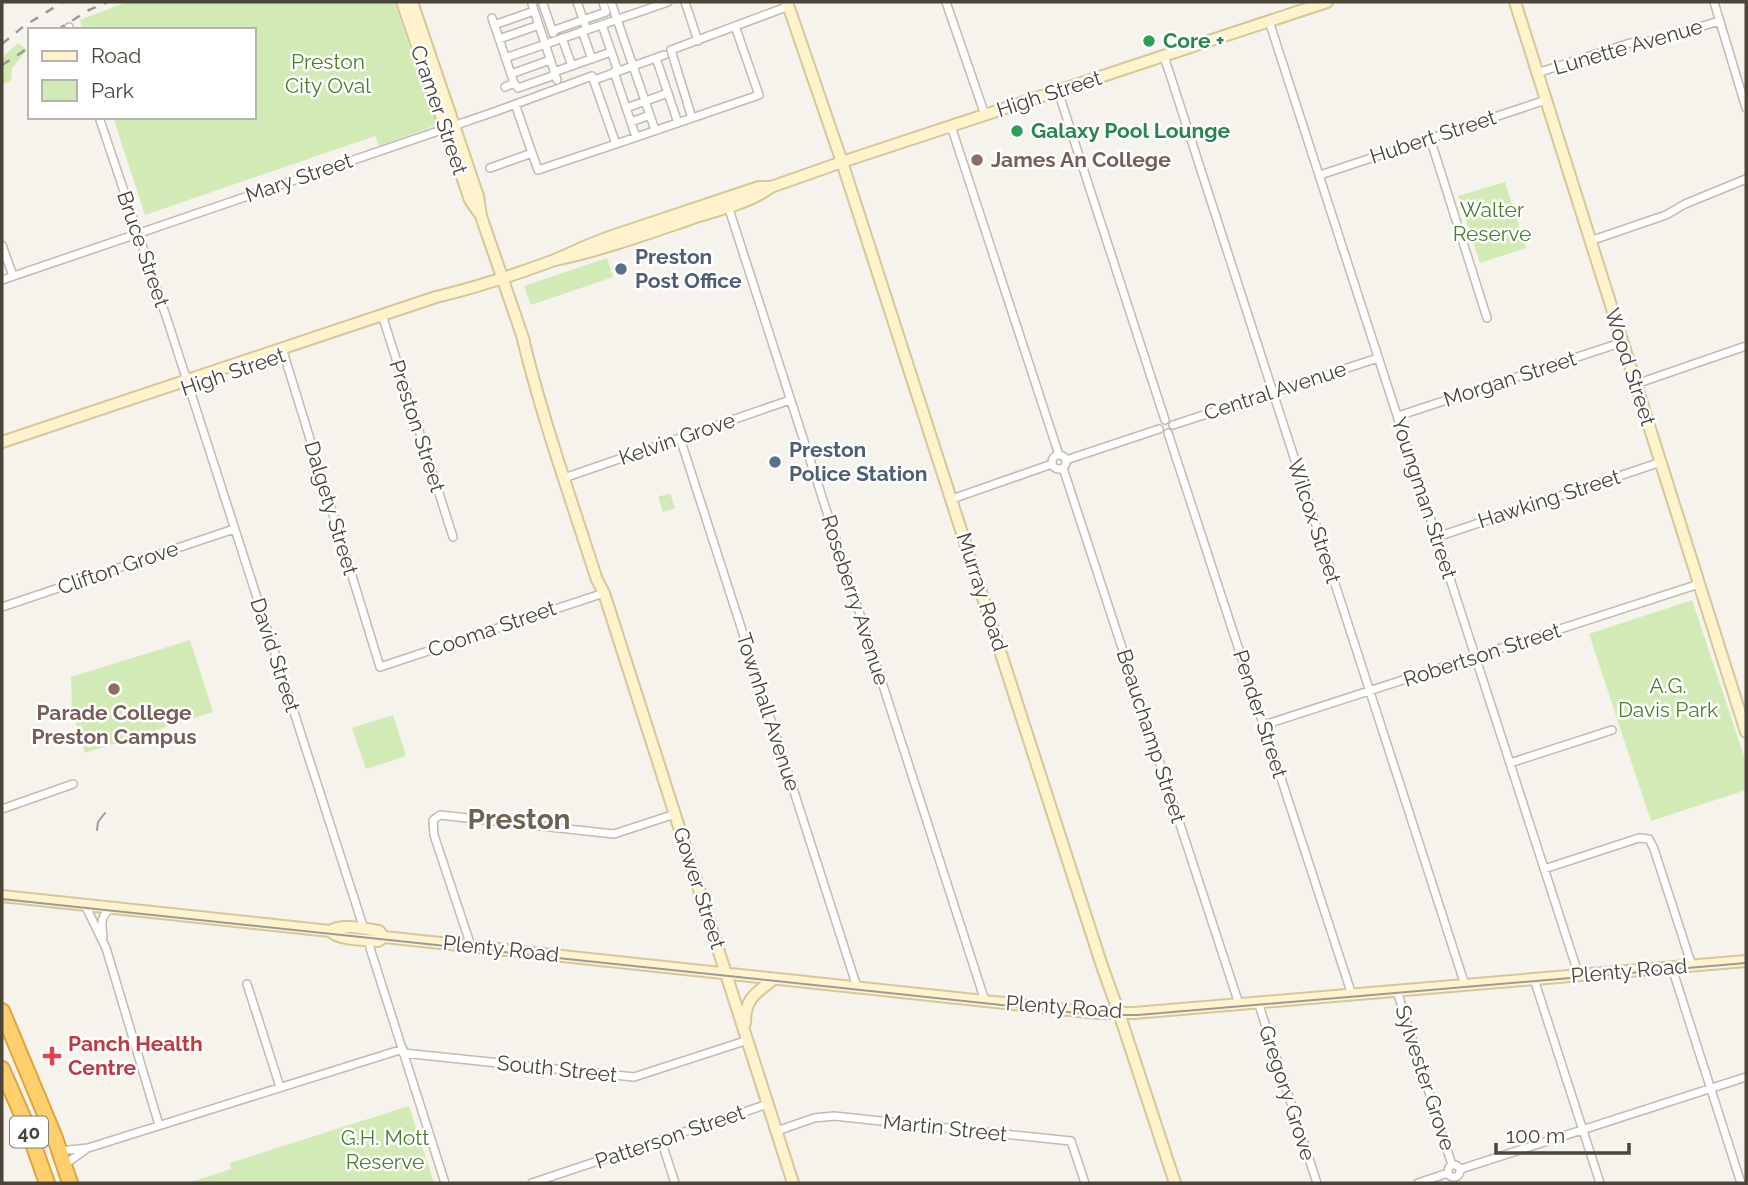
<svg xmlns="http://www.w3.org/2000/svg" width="1748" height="1185" font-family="Raleway,sans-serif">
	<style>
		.green { fill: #d2eab5 }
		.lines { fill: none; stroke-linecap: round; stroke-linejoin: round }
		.street-casing { stroke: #c2bbae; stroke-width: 10 }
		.secondary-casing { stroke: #d6c79b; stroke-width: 14 }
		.highway-casing { stroke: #e0a43c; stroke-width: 18 }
		.street { stroke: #fff; stroke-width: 7 }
		.secondary { stroke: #fff3cd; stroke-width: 10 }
		.highway { stroke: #ffcf6e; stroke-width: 14 }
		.tram { stroke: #9a9a9a; stroke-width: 2 }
		.rail { stroke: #9a9a9a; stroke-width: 2.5; stroke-dasharray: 9 9; stroke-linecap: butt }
		.leisure-dot { fill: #2e9e5b; stroke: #fff; stroke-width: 2.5 }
		.education-dot { fill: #8d6e63; stroke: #fff; stroke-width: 2.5 }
		.service-dot { fill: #5c6f8a; stroke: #fff; stroke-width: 2.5 }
		.health-dot { fill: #e0444e; stroke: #fff; stroke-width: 2.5 }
		.labels { text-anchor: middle; stroke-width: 5; stroke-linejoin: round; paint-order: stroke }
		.shield { fill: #fff; stroke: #817c74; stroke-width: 2 }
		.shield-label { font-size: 19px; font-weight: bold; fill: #4b4439 }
		.leisure-label { font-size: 21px; font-weight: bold; fill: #27864d; stroke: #fff; text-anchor: start }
		.street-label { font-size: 21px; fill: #4b4439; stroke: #fff }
		.park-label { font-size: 21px; fill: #4a7f2a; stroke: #fff }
		.education-label { font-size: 21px; font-weight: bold; fill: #785e54; stroke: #fff; text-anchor: start }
		.service-label { font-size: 21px; font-weight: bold; fill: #4e5e75; stroke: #fff; text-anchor: start }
		.health-label { font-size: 21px; font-weight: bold; fill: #be3a42; stroke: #fff; text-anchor: start }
		.district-label { font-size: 28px; font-weight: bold; fill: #6e6250; stroke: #fff }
	</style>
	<rect width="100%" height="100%" fill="#f6f3ec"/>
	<path class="green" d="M 127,2 L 394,2 L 437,125 L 379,146 L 375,136 L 145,215 L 113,117 L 254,117 L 254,30 L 83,30 L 80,20 Z
		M 18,43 L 27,50 L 12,68 L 11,81 L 2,85 L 2,58 Z
		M 1505,182 L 1526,248 L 1480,263 L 1458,196 Z
		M 607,258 L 613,277 L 531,305 L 524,286 Z
		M 670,493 L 675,508 L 663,512 L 658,497 Z
		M 1692,600 L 1746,762 L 1746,790 L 1651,821 L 1589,634 Z
		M 190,640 L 213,712 L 85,753 L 72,709 L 71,677 Z
		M 393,715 L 406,756 L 366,769 L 352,728 Z
		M 409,1106 L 434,1183 L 188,1183 L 231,1169 L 230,1163 Z"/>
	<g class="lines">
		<g class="street-casing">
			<path id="street" d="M 577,2 L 587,30
				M 611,2 L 655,130
				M 685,2 L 698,41
				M 946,2 L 985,115
				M 1714,2 L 1746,108
				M 532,4 L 557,80
				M 543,4 L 553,33
				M 492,18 L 514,83 L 505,87
				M 1269,21 L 1579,976
				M 494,25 L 534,11
				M 602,25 L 618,71
				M 69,27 L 70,30
				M 552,31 L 606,12 L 603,2
				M 582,31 L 592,59
				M 562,38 L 572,66
				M 499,39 L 539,25
				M 1164,56 L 1465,985
				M 505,58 L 668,2
				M 656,58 L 678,123
				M 554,72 L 611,52
				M 614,72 L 636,137
				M 1537,73 L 1630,43 L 1658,40 L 1719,21
				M 511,74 L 550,60
				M 594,80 L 664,55
				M 514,83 L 518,88 L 555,75
				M 1058,91 L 1165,420
				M 515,104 L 538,170 L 616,144
				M 626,108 L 668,93
				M 99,117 L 168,322 L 364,929
				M 692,118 L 759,95 L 735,26
				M 631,122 L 650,115
				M 951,126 L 1059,455
				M 1430,138 L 1487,318
				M 490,168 L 532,153
				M 1320,175 L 1546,100
				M 728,206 L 985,1001
				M 1590,241 L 1666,215 L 1685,204 L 1746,179
				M 2,245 L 13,276
				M 2,280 L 494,112 L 592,76 L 616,144 L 692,118 L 671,50 L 789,6
				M 382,315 L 453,537
				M 282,348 L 380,667 L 604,593
				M 1636,384 L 1746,346
				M 1398,416 L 1623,342
				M 1173,425 L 1378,358
				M 1168,433 L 1352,995
				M 680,438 L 857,987
				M1052 462a7 7 0 1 1 14 0a7 7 0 1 1-14 0Z
				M 1066,460 L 1159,429
				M 1063,468 L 1239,1004
				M 564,478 L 790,400
				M 952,499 L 1052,464
				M 1437,537 L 1661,462
				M 2,607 L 234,529
				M 1264,725 L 1699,584
				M 1510,763 L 1612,730
				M 2,809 L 73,784
				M 1544,869 L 1639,838 L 1649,839 L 1654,849 L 1692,966
				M 85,905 L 106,948 L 159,1125
				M 103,937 C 101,924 100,915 112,908
				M 369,940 L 370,948 L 445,1183
				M 471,946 L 434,835 L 433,820 L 440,815 L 614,834 L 675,814
				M 1672,968 L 1741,1183
				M 1534,979 L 1600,1183
				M 247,984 L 280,1087
				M 1397,991 L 1452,1165
				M 1258,1002 L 1317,1183
				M 403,1053 L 634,1077 L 748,1040
				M 777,1131 L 814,1118 L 834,1116 L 1071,1141 L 1085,1183
				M 661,1140 L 675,1183
				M 59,1151 L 88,1148 L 403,1049
				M1448 1171a6 6 0 1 1 12 0a6 6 0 1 1-12 0Z
				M 64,1165 L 85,1150
				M 1461,1169 L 1746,1077
				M 532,1183 L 768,1104
				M 1418,1183 L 1448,1173"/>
		</g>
		<g class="secondary-casing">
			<path id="secondary" d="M 402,2 L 470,200 L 479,213
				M 412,2 L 478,196 L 481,216 L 524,341
				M 787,2 L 842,162 L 1102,966 L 1119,1013 L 1175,1183
				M 1515,2 L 1746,732
				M 555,260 C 603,250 649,233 696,217 C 721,209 750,203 771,187 L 842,162 L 1327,2
				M 522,335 C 542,418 571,499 597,580 L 604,593 L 793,1183
				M 2,442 L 436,297 C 475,288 514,275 552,261 C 571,253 589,244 609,237 L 759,187 L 771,187
				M 2,896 L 330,931 C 342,923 365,929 379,931 L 384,937 L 403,939 L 1097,1013 L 1134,1013 L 1746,961
				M 330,931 C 341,941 363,939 378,941 L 384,937
				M 745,1023 C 745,998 756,993 774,979"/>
		</g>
		<g class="highway-casing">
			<path id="highway" d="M 2,1011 L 55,1138 L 70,1183
				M 2,1069 L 26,1124 L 47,1183"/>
		</g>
		<use href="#street" class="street"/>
		<use href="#secondary" class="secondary"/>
		<use href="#highway" class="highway"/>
		<path class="tram" d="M 97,830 L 98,822 L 105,813
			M 2,899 L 1096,1015 L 1138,1015 L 1746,963"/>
		<path class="rail" d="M 57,30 L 89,10 L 108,2
			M 2,44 L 24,26 L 63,2
			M 2,65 L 30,47"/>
	</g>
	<g class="leisure-dot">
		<circle cx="1149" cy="41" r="7"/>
		<circle cx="1017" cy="131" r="7"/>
	</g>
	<g class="education-dot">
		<circle cx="977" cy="160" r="7"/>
		<circle cx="114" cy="689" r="7"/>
	</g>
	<g class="service-dot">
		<circle cx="621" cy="269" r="7"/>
		<circle cx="775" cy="462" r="7"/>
	</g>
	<path class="health-dot" d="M48.5 1045.5h7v7h7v7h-7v7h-7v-7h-7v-7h7z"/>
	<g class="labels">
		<rect class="shield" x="10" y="1116.5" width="38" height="31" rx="5"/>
		<g class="shield-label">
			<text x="29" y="1139">40</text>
		</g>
		<g class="leisure-label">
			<text x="1163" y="48">Core +</text>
			<text x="1031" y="138">Galaxy Pool Lounge</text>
		</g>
		<g class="street-label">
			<text transform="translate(1628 47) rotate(-16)" y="7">Lunette Avenue</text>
			<text transform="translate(1049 94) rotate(-18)" y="7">High Street</text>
			<text transform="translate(439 110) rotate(71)" y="7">Cramer Street</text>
			<text transform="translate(1433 137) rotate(-18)" y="7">Hubert Street</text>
			<text transform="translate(299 178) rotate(-19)" y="7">Mary Street</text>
			<text transform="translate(143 249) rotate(71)" y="7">Bruce Street</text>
			<text transform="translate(1630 367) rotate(72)" y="7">Wood Street</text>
			<text transform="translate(233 372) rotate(-19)" y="7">High Street</text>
			<text transform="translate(1510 379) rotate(-18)" y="7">Morgan Street</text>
			<text transform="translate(1275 391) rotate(-18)" y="7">Central Avenue</text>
			<text transform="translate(417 426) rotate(72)" y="7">Preston Street</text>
			<text transform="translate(677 439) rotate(-19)" y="7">Kelvin Grove</text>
			<text transform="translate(1424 498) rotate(72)" y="7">Youngman Street</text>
			<text transform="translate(1549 499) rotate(-18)" y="7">Hawking Street</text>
			<text transform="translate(331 508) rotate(73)" y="7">Dalgety Street</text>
			<text transform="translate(1314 521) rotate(72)" y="7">Wilcox Street</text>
			<text transform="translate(118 568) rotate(-19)" y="7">Clifton Grove</text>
			<text transform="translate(982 592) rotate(72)" y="7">Murray Road</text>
			<text transform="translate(855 600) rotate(72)" y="7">Roseberry Avenue</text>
			<text transform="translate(492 629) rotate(-19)" y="7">Cooma Street</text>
			<text transform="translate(275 655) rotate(72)" y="7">David Street</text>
			<text transform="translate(1482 655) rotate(-18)" y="7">Robertson Street</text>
			<text transform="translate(768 712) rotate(72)" y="7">Townhall Avenue</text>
			<text transform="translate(1260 714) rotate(72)" y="7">Pender Street</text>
			<text transform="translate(1151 736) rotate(72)" y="7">Beauchamp Street</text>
			<text transform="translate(699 888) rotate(72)" y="7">Gower Street</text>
			<text transform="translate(501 949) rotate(6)" y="7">Plenty Road</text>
			<text transform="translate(1629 971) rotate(-5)" y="7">Plenty Road</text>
			<text transform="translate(1064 1007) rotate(4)" y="7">Plenty Road</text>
			<text transform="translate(557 1069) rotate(6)" y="7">South Street</text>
			<text transform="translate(1425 1078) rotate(72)" y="7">Sylvester Grove</text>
			<text transform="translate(1287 1093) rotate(72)" y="7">Gregory Grove</text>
			<text transform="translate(945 1128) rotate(6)" y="7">Martin Street</text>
			<text transform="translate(670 1137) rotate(-19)" y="7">Patterson Street</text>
		</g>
		<g class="park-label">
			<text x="328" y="69">Preston<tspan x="328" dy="24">City Oval</tspan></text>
			<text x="1492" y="217">Walter<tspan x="1492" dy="24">Reserve</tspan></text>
			<text x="1668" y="693">A.G.<tspan x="1668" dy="24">Davis Park</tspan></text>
			<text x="385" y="1145">G.H. Mott<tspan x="385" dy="24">Reserve</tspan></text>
		</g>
		<g class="education-label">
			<text x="991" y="167">James An College</text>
			<text x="114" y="720" text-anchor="middle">Parade College<tspan x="114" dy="24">Preston Campus</tspan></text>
		</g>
		<g class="service-label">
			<text x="635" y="264">Preston<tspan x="635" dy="24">Post Office</tspan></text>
			<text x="789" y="457">Preston<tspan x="789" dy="24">Police Station</tspan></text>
		</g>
		<g class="health-label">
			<text x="68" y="1051">Panch Health<tspan x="68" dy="24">Centre</tspan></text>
		</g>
		<g class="district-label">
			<text x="519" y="829">Preston</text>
		</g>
	</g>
	<rect width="1748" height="1185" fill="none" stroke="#4b4439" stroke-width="7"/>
	<rect x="28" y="28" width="228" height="91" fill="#ffffff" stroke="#b7b4b0" stroke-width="2"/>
	<rect x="42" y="51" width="35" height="10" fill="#fff3cd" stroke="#b7b4b0" stroke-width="2"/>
	<text x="91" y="63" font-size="21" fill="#4b4439">Road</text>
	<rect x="42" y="80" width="35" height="21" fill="#d2eab5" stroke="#b7b4b0" stroke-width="2"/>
	<text x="91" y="98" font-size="21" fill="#4b4439">Park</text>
	<path d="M1496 1143v10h133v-10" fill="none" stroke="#4b4439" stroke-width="3.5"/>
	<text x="1506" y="1143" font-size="21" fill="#4b4439" stroke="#ffffff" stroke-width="5" paint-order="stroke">100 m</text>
</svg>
